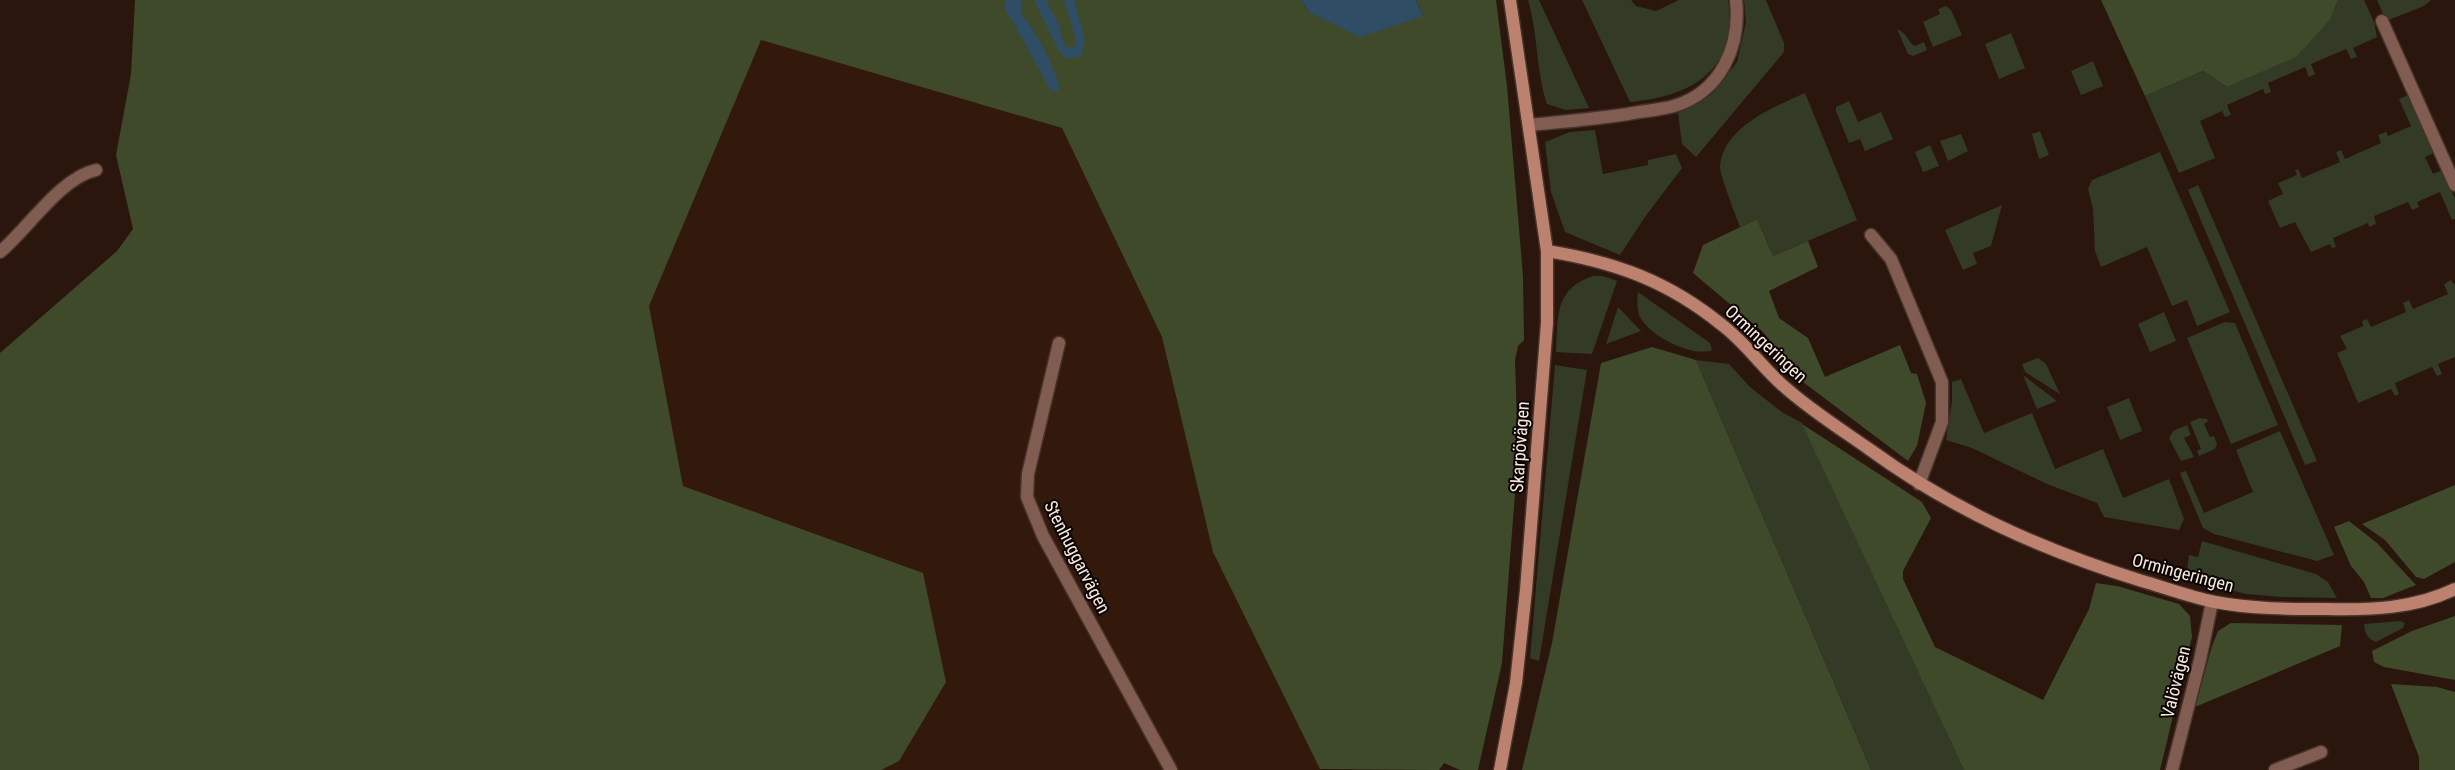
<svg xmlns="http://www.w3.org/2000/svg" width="2455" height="770" font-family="'Roboto Condensed',sans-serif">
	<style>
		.built { fill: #33190c }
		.green { fill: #333a26 }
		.forest { fill: #3e4a29 }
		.water { fill: #2f4d65 }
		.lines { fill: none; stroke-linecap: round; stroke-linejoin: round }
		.street-casing { stroke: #47332a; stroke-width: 15 }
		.secondary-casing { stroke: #47332a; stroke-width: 15 }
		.street { stroke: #815d51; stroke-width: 12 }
		.secondary { stroke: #bd826f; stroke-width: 12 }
		.labels { text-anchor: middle; stroke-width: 4; stroke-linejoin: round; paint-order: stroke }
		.street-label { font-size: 18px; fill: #f7e8e1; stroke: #0c0502 }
	</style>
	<rect width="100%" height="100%" fill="#2a160c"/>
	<path class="built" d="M 761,40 L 1062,128 L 1162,337 L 1213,552 L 1322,770 L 881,770 L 899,761 L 709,496 L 683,486 L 649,306 Z"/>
	<path class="green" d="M 1528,0 L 1539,0 L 1589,108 L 1566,110 L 1547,104 C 1536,71 1538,34 1528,0 Z
		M 1582,0 L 1631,0 L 1636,6 L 1656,11 L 1679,0 L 1728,0 C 1738,71 1692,96 1630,102 Z
		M 1744,0 L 1766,0 L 1784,43 L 1784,52 L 1696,157 L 1682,144 L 1678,113 L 1712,94 L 1737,62 L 1746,22 Z
		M 2338,0 L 2364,0 L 2374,22 L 2377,37 L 2353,48 L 2357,57 L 2351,59 L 2346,49 L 2311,64 L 2315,74 L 2309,77 L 2305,67 L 2268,83 L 2271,92 L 2265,94 L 2263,89 L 2227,105 L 2231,115 L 2225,117 L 2222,111 L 2200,121 L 2215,158 L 2179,173 L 2145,96 L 2203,71 L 2227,87 L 2295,57 L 2330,20 Z
		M 2377,0 L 2431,0 L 2424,6 L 2386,21 Z
		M 1946,6 L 1951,10 L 1962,35 L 1933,47 L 1923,22 L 1940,14 L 1938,9 Z
		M 1897,29 C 1908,33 1908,43 1915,46 L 1924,42 L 1927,50 L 1913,56 L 1908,54 Z
		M 2011,33 L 2025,68 L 1999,79 L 1985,44 Z
		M 2093,61 L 2103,86 L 2081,95 L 2071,71 Z
		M 1805,93 L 1857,220 L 1773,256 L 1757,219 L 1740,227 C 1736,216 1719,174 1720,165 C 1725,126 1774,107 1805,93 Z
		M 2410,94 L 2436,152 L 2425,157 L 2433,174 L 2443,170 L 2455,199 L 2455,219 L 2452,220 L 2440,192 L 2417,202 L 2419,207 L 2412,210 L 2408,202 L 2374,216 L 2376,224 L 2369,227 L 2368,223 L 2333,238 L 2336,247 L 2332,248 L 2330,244 L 2311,252 L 2295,222 L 2280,228 L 2268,201 L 2283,194 L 2278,183 L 2297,175 L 2295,170 L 2298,169 L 2302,178 L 2340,162 L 2336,152 L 2341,150 L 2345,159 L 2381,143 L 2378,135 L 2386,132 L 2388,136 L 2411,126 L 2399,99 Z
		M 1849,101 L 1858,122 L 1881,112 L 1893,139 L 1865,151 L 1860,139 L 1849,143 L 1836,111 L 1836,107 Z
		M 1595,130 L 1603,174 L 1648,165 L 1648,160 L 1676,154 L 1682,168 L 1645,217 L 1620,255 L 1565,232 L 1551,192 L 1545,142 L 1570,132 Z
		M 2040,131 L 2049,155 L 2039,159 L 2032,134 Z
		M 1961,134 L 1968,151 L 1948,161 L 1940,141 Z
		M 1930,145 L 1939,166 L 1923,172 L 1915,152 Z
		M 2160,152 L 2230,312 L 2197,326 L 2187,300 L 2172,306 L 2147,247 L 2101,267 L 2095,251 L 2093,209 L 2088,189 L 2092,180 Z
		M 2198,185 L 2317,461 L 2305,465 L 2188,190 Z
		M 2002,205 L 1991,246 L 1973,253 L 1977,264 L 1963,270 L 1945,230 Z
		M 1593,276 L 1603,276 L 1617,281 L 1592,354 L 1556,352 C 1558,317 1554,289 1593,276 Z
		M 2451,280 L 2455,285 L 2455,357 L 2438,364 L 2442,374 L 2437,376 L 2432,367 L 2395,383 L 2399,394 L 2395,396 L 2391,389 L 2358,403 L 2337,353 L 2347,349 L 2340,336 L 2363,326 L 2362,321 L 2367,319 L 2371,327 L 2406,312 L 2403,303 L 2409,300 L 2413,309 L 2448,294 L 2444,284 Z
		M 1638,292 L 1710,343 L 1712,350 C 1692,358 1647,335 1639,315 C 1637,307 1637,299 1638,292 Z
		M 1618,307 L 1641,331 L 1606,344 Z
		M 2164,312 L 2176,341 L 2150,352 L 2138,324 Z
		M 2225,322 L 2235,323 L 2278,425 L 2231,444 L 2187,338 Z
		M 2038,358 L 2046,364 L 2060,394 L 2025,372 L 2022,364 Z
		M 1696,360 L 1729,364 L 1750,387 L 1782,412 L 1802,423 L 1964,770 L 1871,770 Z
		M 1555,365 L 1587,370 L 1539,661 L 1530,658 Z
		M 2023,375 L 2057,401 L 2037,409 Z
		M 1961,379 L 1984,433 L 2032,413 L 2055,469 L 2103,449 L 2123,498 L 2169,479 L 2184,519 L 2179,530 L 2104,517 L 2097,503 L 2047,484 L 1972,448 L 1946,440 L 1952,401 L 1952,382 Z
		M 2129,398 L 2142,431 L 2120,440 L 2107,407 Z
		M 2199,418 L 2207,419 L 2208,421 L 2204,424 L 2210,437 L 2214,436 L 2217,444 L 2215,449 L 2199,456 L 2197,451 L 2201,449 L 2190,422 Z
		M 2187,425 L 2191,435 L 2184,438 L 2194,457 L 2181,461 L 2169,438 L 2173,431 Z
		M 2280,431 L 2334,555 L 2317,561 L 2214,534 L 2203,528 L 2180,473 L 2186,471 L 2204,513 L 2253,492 L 2236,450 Z
		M 2202,541 L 2316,574 L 2328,582 L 2337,598 L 2282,597 L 2246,594 L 2186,578 L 2189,555 L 2198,557 Z
		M 2400,621 L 2405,623 L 2403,628 L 2376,642 C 2367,638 2365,634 2364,624 Z"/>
	<path class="forest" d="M 135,0 L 1301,0 L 1309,12 L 1423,16 L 1416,0 L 1496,0 L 1507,86 L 1523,276 L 1524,340 L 1518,346 L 1515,360 L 1518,454 L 1502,663 L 1478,770 L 1460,770 L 1444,763 L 1439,770 L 1320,769 L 1213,552 L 1162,337 L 1062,128 L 761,40 L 649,306 L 683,486 L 923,573 L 946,682 L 899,761 L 881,770 L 0,770 L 0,353 L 117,251 L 133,229 L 116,155 L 131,74 Z
		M 2101,0 L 2338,0 L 2330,20 L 2296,57 L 2227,87 L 2203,71 L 2145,96 Z
		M 1757,219 L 1773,256 L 1808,241 L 1818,267 L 1769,291 L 1779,318 L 1808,338 L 1825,377 L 1900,345 L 1911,373 L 1917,374 L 1926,403 L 1917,446 L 1908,461 L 1803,382 L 1763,332 L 1693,273 L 1703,245 Z
		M 1652,347 L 1696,360 L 1871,770 L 1522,770 L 1552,643 L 1601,363 Z
		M 1802,424 L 1922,502 L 1931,518 L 1903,571 L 1903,579 L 1935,647 L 2043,700 L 2089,609 L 2096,583 L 2117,586 L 2179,604 L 2190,616 L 2192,637 L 2160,770 L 1964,770 Z
		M 2455,485 L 2455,562 L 2424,579 L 2416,577 L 2385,540 L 2362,524 Z
		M 2349,521 L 2377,543 L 2416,585 L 2383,598 L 2371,598 L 2364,582 L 2351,566 L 2334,527 Z
		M 2455,616 L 2455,680 L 2384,667 L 2374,662 L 2372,651 L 2412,631 Z
		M 2231,623 L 2342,625 L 2340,646 L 2195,707 L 2212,646 L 2218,631 Z
		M 2391,684 L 2437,687 L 2455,692 L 2455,770 L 2419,770 L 2419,757 Z"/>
	<path class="water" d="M 1006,0 L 1021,0 L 1021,15 C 1031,22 1062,79 1059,90 L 1053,92 L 1049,88 C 1034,60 1020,34 1004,7 Z
		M 1034,0 L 1046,0 L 1059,25 L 1064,45 L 1071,48 L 1076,45 L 1076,40 L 1064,0 L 1074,0 L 1085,41 L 1081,56 L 1068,59 L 1059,52 Z
		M 1301,0 L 1416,0 L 1423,16 L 1360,37 L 1309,12 Z"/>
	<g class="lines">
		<g class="street-casing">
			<path id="street" d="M 2382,21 L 2455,185
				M 1529,125 C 1562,122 1595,119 1628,114 C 1643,111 1660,110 1674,106 C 1721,92 1741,46 1736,0
				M 1871,235 L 1891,259 L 1942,382 L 1942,422 L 1919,484
				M 0,252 C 28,229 60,178 96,170
				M 1059,343 L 1028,474 L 1027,497 L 1043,536 L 1171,770
				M 2172,770 L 2200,660 L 2212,602
				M 2275,770 L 2321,752"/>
		</g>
		<g class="secondary-casing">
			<path id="secondary" d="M 1547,251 C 1615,262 1668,281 1722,325 C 1746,343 1764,370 1787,389 C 1812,411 1842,430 1869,449 C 1953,510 2042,550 2142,581 C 2166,588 2190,597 2215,602 C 2252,609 2288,609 2326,609 C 2370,610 2414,609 2455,589
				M 1500,770 L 1516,683 L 1526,590 L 1547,323 L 1547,251 L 1510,0"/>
		</g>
		<use href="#street" class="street"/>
		<use href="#secondary" class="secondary"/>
	</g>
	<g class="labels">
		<g class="street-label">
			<text transform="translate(1766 344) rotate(43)" y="6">Ormingeringen</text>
			<text transform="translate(1520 447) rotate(-86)" y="6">Skarpövägen</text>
			<text transform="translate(1077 557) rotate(63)" y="6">Stenhuggarvägen</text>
			<text transform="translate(2183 573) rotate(15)" y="6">Ormingeringen</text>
			<text transform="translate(2176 682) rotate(-76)" y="6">Valövägen</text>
		</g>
	</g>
</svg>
